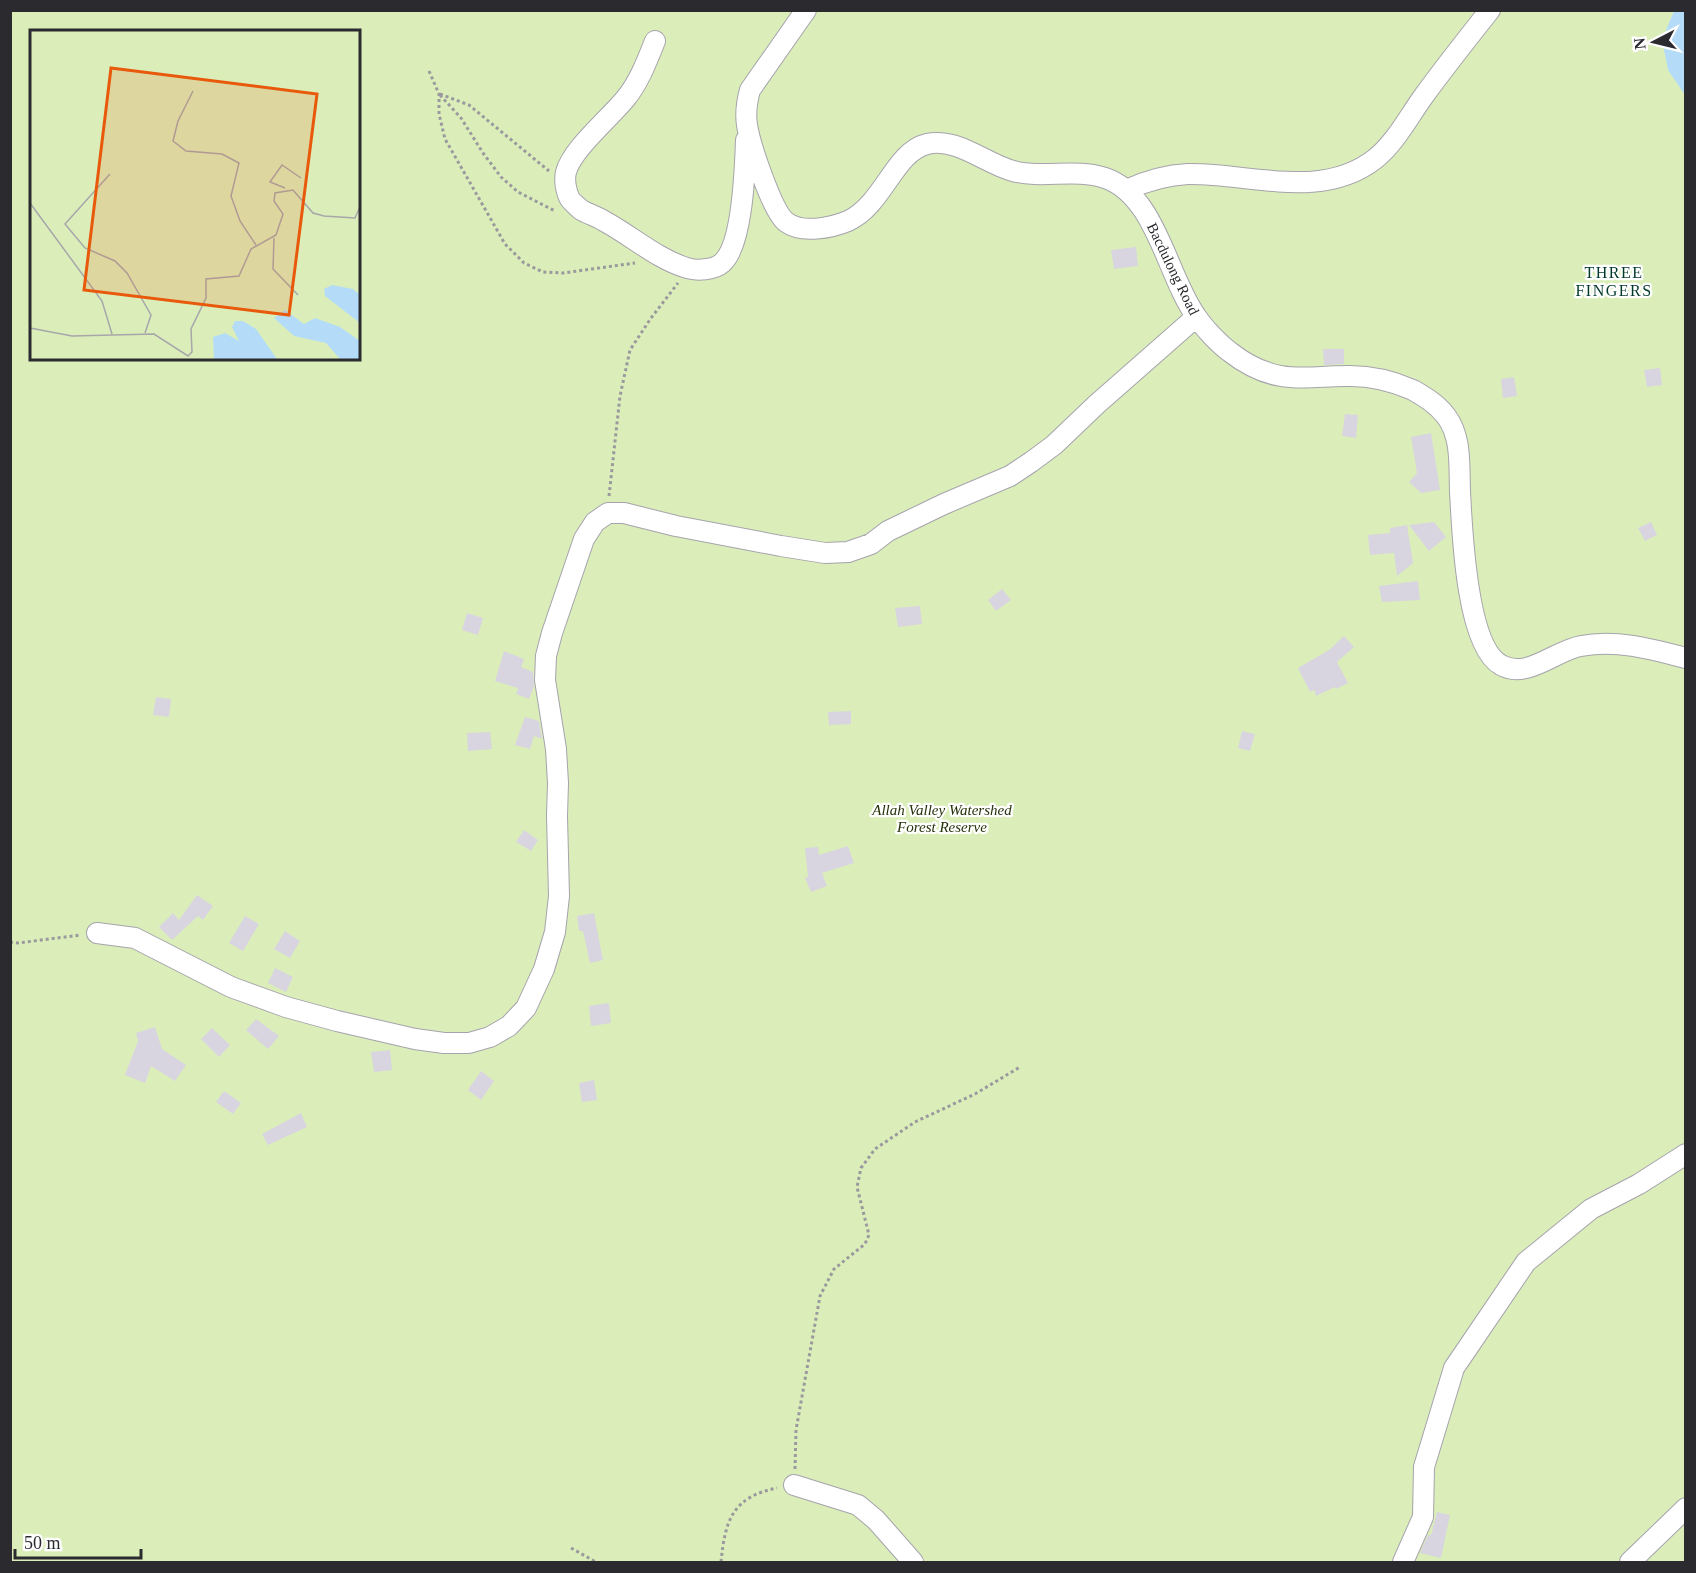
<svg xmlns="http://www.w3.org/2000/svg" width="1696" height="1573" font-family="'Times New Roman',serif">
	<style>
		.green { fill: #dbeeb9; fill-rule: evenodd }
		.water { fill: #b4dcf9 }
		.building { fill: #d8d5e0 }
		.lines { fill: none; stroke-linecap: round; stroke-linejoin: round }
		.minor-casing { stroke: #a5a3ad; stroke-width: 22 }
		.path { stroke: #9a999e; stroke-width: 3; stroke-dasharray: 3 3; stroke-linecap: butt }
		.minor { stroke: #fff; stroke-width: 20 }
		.labels { text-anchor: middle; stroke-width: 4.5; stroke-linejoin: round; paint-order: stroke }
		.street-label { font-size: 15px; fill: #2b2a2e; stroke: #fff }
		.park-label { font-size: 15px; font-style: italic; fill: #263109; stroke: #fff }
		.neighbourhood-label { font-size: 16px; letter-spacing: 1.5px; fill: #003829; stroke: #fff }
		.inset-road { fill: none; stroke: #a7a6ab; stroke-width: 1.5 }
		.view { fill: #e8590c; fill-opacity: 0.15; stroke: #e8590c; stroke-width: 3 }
		.inset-edge { fill: none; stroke: #2b2a2e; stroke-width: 3 }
	</style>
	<rect width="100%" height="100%" fill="#faf8ff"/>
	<path class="green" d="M 11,11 L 1685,11 L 1685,1562 L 11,1562 ZM 32,32 L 358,32 L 358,358 L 32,358 Z"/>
	<path class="water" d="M 1674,11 L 1685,11 L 1685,95 L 1668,70 L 1662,40 Z"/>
	<path class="building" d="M 1136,247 L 1138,266 L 1114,269 L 1111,250 Z
		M 1323,349 L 1344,349 L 1344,364 L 1324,365 Z
		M 1660,368 L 1662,385 L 1647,387 L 1644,370 Z
		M 1514,377 L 1517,396 L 1503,398 L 1501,379 Z
		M 1345,414 L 1358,415 L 1356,438 L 1342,436 Z
		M 1431,433 L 1440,490 L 1421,493 L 1409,482 L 1417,473 L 1411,437 Z
		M 1434,522 L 1446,537 L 1429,551 L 1409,525 Z
		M 1651,522 L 1657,535 L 1645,541 L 1638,528 Z
		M 1407,525 L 1413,563 L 1397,576 L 1394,553 L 1370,555 L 1368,535 L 1390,533 L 1390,528 Z
		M 1418,581 L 1420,600 L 1382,602 L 1379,586 Z
		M 1002,589 L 1011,600 L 996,611 L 988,600 Z
		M 920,606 L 922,624 L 898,627 L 895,608 Z
		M 467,613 L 483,618 L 478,635 L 462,630 Z
		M 1344,636 L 1354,647 L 1337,662 L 1348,683 L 1336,689 L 1335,687 L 1316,696 L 1314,690 L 1310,692 L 1298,668 L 1329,650 Z
		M 504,651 L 524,659 L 521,667 L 533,672 L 534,686 L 529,699 L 516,694 L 518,688 L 495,681 Z
		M 156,697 L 171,699 L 169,717 L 153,715 Z
		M 851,711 L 851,724 L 829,725 L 828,712 Z
		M 525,717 L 539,721 L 542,739 L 534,736 L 530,749 L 515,745 Z
		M 1242,731 L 1255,734 L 1250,751 L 1238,748 Z
		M 490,732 L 492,749 L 468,751 L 467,733 Z
		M 524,830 L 538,840 L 531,851 L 516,842 Z
		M 848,846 L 854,863 L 822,873 L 827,886 L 811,892 L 805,878 L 808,877 L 805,848 L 818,847 L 819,855 Z
		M 197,895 L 213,906 L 203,920 L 198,916 L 172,940 L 159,927 L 173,913 L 179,920 Z
		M 594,913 L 603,960 L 590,963 L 583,931 L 579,931 L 577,916 Z
		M 245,916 L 259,924 L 243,951 L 229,943 Z
		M 285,931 L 300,941 L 290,958 L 274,949 Z
		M 275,968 L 293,977 L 286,992 L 268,983 Z
		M 609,1003 L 611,1023 L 591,1026 L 589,1006 Z
		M 256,1019 L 279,1036 L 268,1049 L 246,1030 Z
		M 155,1027 L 162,1049 L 186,1065 L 175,1081 L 151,1066 L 145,1083 L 125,1075 L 138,1041 L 136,1033 Z
		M 212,1028 L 230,1045 L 219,1057 L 201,1039 Z
		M 390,1050 L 392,1070 L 374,1072 L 371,1052 Z
		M 481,1071 L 494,1081 L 481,1100 L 468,1090 Z
		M 594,1080 L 597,1100 L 582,1102 L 579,1083 Z
		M 224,1091 L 241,1103 L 233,1114 L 216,1102 Z
		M 301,1113 L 307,1127 L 268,1145 L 262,1134 Z
		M 1437,1512 L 1450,1515 L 1441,1558 L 1420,1553 L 1428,1535 L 1431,1535 Z"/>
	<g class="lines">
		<g class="minor-casing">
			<path id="minor" d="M 806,10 L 750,90 C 747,101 745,112 747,125 C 750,144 772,211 786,222 C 802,234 831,228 848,221 C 884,204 894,152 927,144 C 957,137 986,164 1013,171 C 1043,179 1075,168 1105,178 C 1156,195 1167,276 1196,316 C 1204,328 1218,343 1230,352 C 1244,363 1263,373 1281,376 C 1302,380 1323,376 1344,376 C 1369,375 1391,380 1413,390 C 1425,397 1437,404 1446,416 C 1462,437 1459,466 1460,491 C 1462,529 1466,646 1501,665 C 1527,680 1556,650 1581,646 C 1616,639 1652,649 1686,658
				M 655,41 C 647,61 639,82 626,98 C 610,118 572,149 566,172 C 564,180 566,192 570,199 C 572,202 577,206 580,209 C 587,214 597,216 604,221 C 632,236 657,259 687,268 C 697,271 714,270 722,263 C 743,245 745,168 746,140
				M 1126,190 C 1146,181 1166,175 1188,174 C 1250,173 1321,201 1375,159 C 1395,143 1408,118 1423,97 C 1444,68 1467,39 1490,10
				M 97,933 L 135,938 L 231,987 L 286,1007 L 337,1021 L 415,1039 L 444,1043 L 469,1043 L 490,1037 L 509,1026 L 526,1008 L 544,969 L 555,932 L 559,896 L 557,816 L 558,783 L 556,749 L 545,680 L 546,656 L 552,633 L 584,539 L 595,522 L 608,513 L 624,513 L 676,526 L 781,546 L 825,553 L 848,552 L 871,544 L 888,531 L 944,504 L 1010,476 L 1031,462 L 1054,445 L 1097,404 L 1196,317
				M 794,1485 L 858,1505 L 876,1520 L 913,1562
				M 1403,1562 L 1423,1517 L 1424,1467 L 1454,1368 L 1526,1262 L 1591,1209 L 1639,1184 L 1686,1154
				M 1630,1562 L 1686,1508"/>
		</g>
		<path class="path" d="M 429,71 L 439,94 L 439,114 L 445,139 L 505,244 L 524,263 L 543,272 L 563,273 L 635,263
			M 440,94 L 469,105 L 549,171
			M 440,95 L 461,118 L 483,153 L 501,177 L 518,192 L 555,211
			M 609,496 L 620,396 L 630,350 L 651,318 L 678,283
			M 10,942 L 18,943 L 81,935
			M 795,1469 L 796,1430 L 820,1296 L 834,1269 L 865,1244 L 869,1235 L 857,1187 L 861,1168 L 875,1149 L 915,1122 L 975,1094 L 1020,1067
			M 571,1548 L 596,1562
			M 721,1562 C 725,1521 732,1497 777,1488"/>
		<use href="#minor" class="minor"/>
	</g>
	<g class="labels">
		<g class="street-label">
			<text transform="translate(1173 269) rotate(64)" y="5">Bacdulong Road</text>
		</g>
		<g class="park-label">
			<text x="942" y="815">Allah Valley Watershed<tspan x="942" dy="17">Forest Reserve</tspan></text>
		</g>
		<g class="neighbourhood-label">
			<text x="1614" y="278">THREE<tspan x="1614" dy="18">FINGERS</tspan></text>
		</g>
	</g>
	<g transform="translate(30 30)">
		<rect width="330" height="330" fill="#faf8ff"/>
		<path d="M 0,1 L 330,1 L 330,329 L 0,329 Z" fill="#dbeeb9"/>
		<path d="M 302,255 L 323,259 L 329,264 L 330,293 L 295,266 L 294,259 ZM 255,280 L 274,294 L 285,288 L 310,297 L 330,311 L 330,329 L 310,329 L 296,313 L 264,306 L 244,288 ZM 205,291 L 213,291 L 226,299 L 247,329 L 184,329 L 183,307 L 195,303 L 209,311 L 202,297 Z" fill="#b4dcf9"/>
		<path class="inset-road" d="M 163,61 L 148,91 L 143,111 L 156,121 L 192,124 L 209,133 L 201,166 L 210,191 L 226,215M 80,144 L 35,194 L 55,218 L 85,231 L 97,243 L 121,285 L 115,303M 255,158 L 240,152 L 252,135 L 271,148M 0,173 L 72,271 L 82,304M 244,208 L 243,239 L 268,265M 0,298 L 42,306 L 124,304 L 158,326 L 162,322 L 161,299 L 176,268 L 176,249 L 209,246 L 221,219 L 246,205 L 253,184 L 244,171 L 245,163 L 263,160 L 283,183 L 294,186 L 325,188 L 330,177"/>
		<path class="view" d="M 81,38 L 287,64 L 259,285 L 54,260 Z"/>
		<rect width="330" height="330" class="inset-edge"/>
	</g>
	<rect width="1696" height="1573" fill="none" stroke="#2b2a2e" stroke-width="24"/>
	<g transform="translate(1654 42) rotate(263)" stroke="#ffffff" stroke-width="4.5" paint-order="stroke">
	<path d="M0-4.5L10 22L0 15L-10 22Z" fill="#2b2a2e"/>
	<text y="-9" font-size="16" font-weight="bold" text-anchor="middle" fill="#2b2a2e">N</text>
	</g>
	<path d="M15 1549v9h126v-9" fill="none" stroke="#2b2a2e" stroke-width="3"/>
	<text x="24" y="1549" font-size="18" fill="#2b2a2e" stroke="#ffffff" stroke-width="4.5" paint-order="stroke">50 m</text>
</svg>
